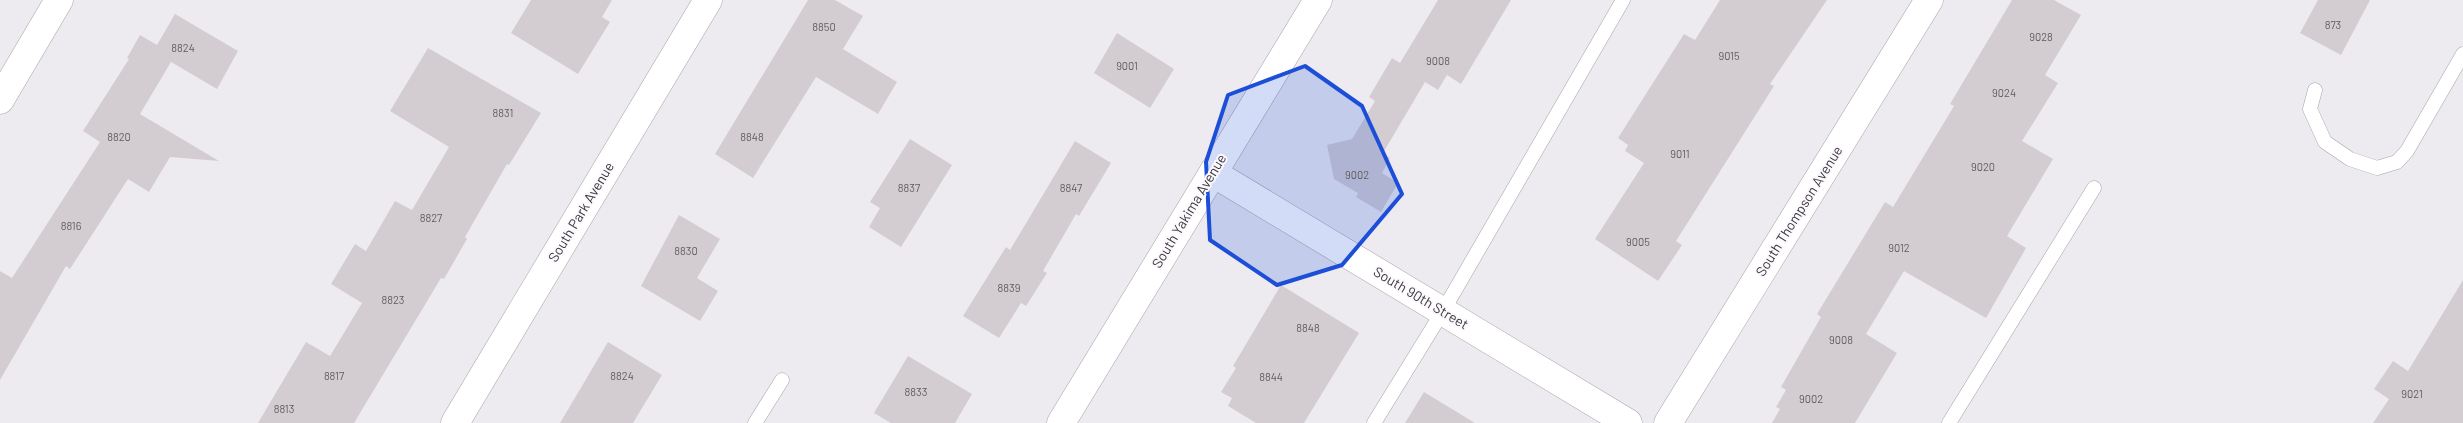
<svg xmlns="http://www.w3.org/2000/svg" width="2463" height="423" font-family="Barlow,sans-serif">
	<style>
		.building { fill: #d3cdd1 }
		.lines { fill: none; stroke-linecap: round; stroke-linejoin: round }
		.service-casing { stroke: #a6a3a8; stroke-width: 15 }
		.minor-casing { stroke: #a6a3a8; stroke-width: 29 }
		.secondary-casing { stroke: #a6a3a8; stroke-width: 29 }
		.service { stroke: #fff; stroke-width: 14 }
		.minor { stroke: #fff; stroke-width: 28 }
		.secondary { stroke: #fff; stroke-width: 28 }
		.marked { fill: #1d4ed8; fill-opacity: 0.2; stroke: #1d4ed8; stroke-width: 4; stroke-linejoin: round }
		.labels { text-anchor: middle; stroke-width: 4; stroke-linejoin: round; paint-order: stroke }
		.number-label { font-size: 11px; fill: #605d60 }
		.street-label { font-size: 14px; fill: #39383a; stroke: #fcf8fe }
	</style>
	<rect width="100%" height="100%" fill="#eeebf0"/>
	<path class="building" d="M 531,0 L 612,0 L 602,17 L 610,22 L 578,74 L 511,33 Z
		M 808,0 L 835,0 L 863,16 L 843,49 L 897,82 L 878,114 L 816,77 L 753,178 L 715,154 Z
		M 1438,0 L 1511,0 L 1461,84 L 1447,75 L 1438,90 L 1425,82 L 1383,153 L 1390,158 L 1382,173 L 1398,183 L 1381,212 L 1356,197 L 1358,193 L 1334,179 L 1327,145 L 1352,139 L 1375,101 L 1369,97 L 1392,58 L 1400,63 Z
		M 1720,0 L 1827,0 L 1770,84 L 1774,86 L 1676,241 L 1682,245 L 1658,281 L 1595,239 L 1644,163 L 1625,151 L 1628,145 L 1618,138 L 1684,34 L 1695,40 Z
		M 2012,0 L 2054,0 L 2081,15 L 2045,75 L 2058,83 L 2022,141 L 2053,159 L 2007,236 L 2026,248 L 1986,318 L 1904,271 L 1866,334 L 1897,353 L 1855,423 L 1772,423 L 1780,409 L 1776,407 L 1786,390 L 1781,387 L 1821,317 L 1817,314 L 1885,202 L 1893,207 L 1954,106 L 1950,104 Z
		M 2318,0 L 2370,0 L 2341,55 L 2300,33 Z
		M 175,14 L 238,51 L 217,89 L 171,62 L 140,114 L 219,161 L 170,157 L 149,192 L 128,179 L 70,269 L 66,266 L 0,380 L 0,271 L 12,278 L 100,142 L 83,131 L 129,59 L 127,58 L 140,35 L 157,45 Z
		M 1117,33 L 1174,69 L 1150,108 L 1094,73 Z
		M 428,48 L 541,113 L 509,165 L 507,164 L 465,237 L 467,239 L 444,279 L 441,278 L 354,423 L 258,423 L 306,342 L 330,356 L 362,303 L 331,284 L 355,244 L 366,251 L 395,201 L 412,210 L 449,147 L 390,111 Z
		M 910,139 L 952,165 L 901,247 L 869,227 L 880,208 L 870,202 Z
		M 1075,141 L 1111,163 L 1079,216 L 1076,214 L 1043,271 L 1047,273 L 1026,306 L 1021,303 L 999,338 L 963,316 L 1006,247 L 1010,250 Z
		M 679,215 L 720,239 L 697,278 L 718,291 L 700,321 L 641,286 Z
		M 2463,280 L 2463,423 L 2373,423 L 2389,399 L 2374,389 L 2393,361 L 2408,371 Z
		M 1281,285 L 1359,333 L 1304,423 L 1256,423 L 1228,406 L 1232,398 L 1221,392 L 1236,368 L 1233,366 Z
		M 608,342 L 662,375 L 633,423 L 560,423 Z
		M 908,356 L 972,394 L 955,423 L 891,423 L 874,413 Z
		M 1424,392 L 1475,423 L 1405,423 Z"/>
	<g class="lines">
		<g class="service-casing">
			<path id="service" d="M 2315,90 L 2310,109 L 2325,142 L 2350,159 L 2377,168 L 2397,162 L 2407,151 L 2463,54
				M 755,423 L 782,380
				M 1374,423 L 1443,311 L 1623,0
				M 1949,423 L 2094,188"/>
		</g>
		<g class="minor-casing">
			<path id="minor" d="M 0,100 L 59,0
				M 1213,173 L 1628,423
				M 455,423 L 708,0
				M 1668,423 L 1929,0"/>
		</g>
		<g class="secondary-casing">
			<path id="secondary" d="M 1061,423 L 1318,0"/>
		</g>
		<use href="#service" class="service"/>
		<use href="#minor" class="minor"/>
		<use href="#secondary" class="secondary"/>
	</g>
	<path class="marked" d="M 1305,66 L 1362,106 L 1402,194 L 1342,265 L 1277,285 L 1210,240 L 1206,162 L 1228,95 Z"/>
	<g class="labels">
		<g class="number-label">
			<text x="2333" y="29">873</text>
			<text x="824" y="31">8850</text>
			<text x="2041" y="41">9028</text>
			<text x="183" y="52">8824</text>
			<text x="1729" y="60">9015</text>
			<text x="1438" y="65">9008</text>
			<text x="1127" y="70">9001</text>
			<text x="2004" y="97">9024</text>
			<text x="503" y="117">8831</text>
			<text x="119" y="141">8820</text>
			<text x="752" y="141">8848</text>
			<text x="1680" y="158">9011</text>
			<text x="1983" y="171">9020</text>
			<text x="1357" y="179">9002</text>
			<text x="909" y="192">8837</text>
			<text x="1071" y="192">8847</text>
			<text x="431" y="222">8827</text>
			<text x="71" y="230">8816</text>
			<text x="1638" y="246">9005</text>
			<text x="1899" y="252">9012</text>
			<text x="686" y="255">8830</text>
			<text x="1009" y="292">8839</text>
			<text x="393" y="304">8823</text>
			<text x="1308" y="332">8848</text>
			<text x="1841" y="344">9008</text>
			<text x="334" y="380">8817</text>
			<text x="622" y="380">8824</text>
			<text x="1271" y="381">8844</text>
			<text x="916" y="396">8833</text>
			<text x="2412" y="398">9021</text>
			<text x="1811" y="403">9002</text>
			<text x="284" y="413">8813</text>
		</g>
		<g class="street-label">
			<text transform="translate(1189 211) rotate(-59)" y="5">South Yakima Avenue</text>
			<text transform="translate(1799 211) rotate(-58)" y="5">South Thompson Avenue</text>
			<text transform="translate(581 212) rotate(-59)" y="5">South Park Avenue</text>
			<text transform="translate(1421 298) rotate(31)" y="5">South 90th Street</text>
		</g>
	</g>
</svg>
